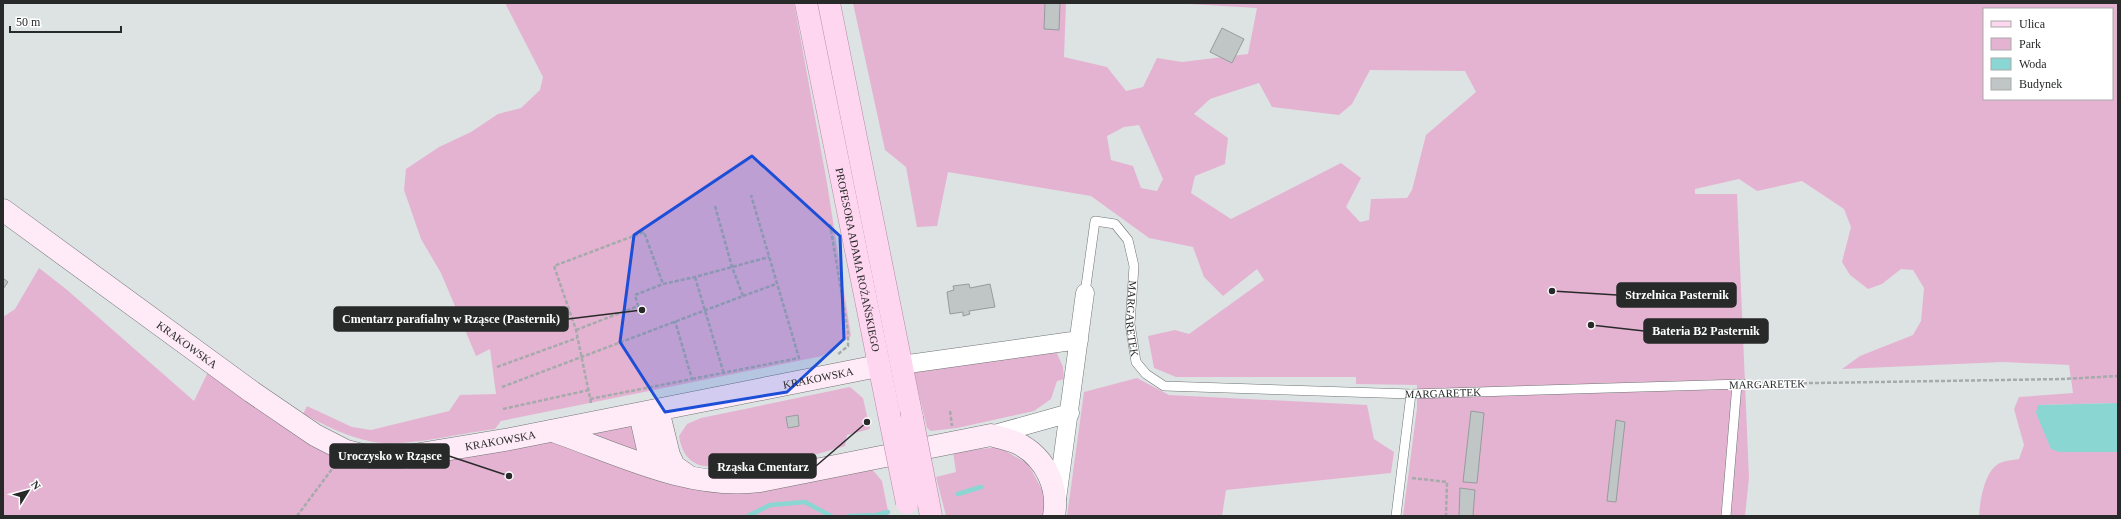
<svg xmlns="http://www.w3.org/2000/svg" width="2121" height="519" font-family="Georgia,serif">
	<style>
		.green { fill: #e5b3d2; fill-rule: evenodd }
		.water { fill: #89d6d2 }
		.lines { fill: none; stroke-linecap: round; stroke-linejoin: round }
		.stream { stroke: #89d6d2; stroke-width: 4.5 }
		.building { fill: #c0c6c5; stroke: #969b9b }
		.lane-casing { stroke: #6f7474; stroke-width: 10 }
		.street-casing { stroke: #6f7474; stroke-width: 19 }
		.secondary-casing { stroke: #6f7474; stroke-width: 23 }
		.primary-casing { stroke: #b388a4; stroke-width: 23 }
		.path { stroke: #a5aaaa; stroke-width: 2.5; stroke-dasharray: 4 2; stroke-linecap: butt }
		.lane { stroke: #fff; stroke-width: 9 }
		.street { stroke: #fff; stroke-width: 18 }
		.secondary { stroke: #ffebf7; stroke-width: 22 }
		.primary { stroke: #fed6ef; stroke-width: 22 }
		.primary-bridge-casing { stroke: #b388a4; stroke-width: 23; stroke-linecap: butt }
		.primary-bridge { stroke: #fed6ef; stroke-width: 22 }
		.marked { fill: #1d4ed8; fill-opacity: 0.2; stroke: #1d4ed8; stroke-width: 3; stroke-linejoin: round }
		.labels { text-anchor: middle; stroke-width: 3; stroke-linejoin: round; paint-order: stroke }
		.street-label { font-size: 11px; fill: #282a2a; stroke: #fff }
		.leader { fill: none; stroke: #282a2a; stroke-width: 1.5 }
		.callout-dot { fill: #282a2a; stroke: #fff; stroke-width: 1.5 }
		.callout { fill: #282a2a; stroke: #282a2a; stroke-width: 1.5 }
		.callout-label { font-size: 12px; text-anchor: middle; font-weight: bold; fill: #fff }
	</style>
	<rect width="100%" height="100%" fill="#dde3e3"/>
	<path class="green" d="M 505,3 L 794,3 L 827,183 L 851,336 L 822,356 L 501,421 L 495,429 C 462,433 415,445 383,443 C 354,441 327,426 303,414 L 307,406 L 352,427 L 371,430 L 449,411 L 460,395 L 496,394 L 490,349 L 476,356 L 441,273 L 421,239 L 404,190 L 406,169 L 439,147 L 471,132 L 498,114 L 521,108 L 540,90 L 543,77 Z
		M 853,3 L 1066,3 L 1064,57 L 1107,67 L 1126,91 L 1143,87 L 1157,58 L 1182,62 L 1248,54 L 1257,8 L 1172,3 L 2118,3 L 2118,403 L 2038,405 L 2059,452 L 2118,452 L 2118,516 L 1979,516 C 1980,501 1984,473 1998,464 C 2003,461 2013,460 2019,459 L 2024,445 L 2014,409 L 2019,397 L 2073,393 L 2069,365 L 2003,362 L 1842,369 L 1860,356 L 1913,335 L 1921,321 L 1924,288 L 1913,270 L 1901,269 L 1882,284 L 1868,289 L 1850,275 L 1842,262 L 1851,227 L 1844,209 L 1802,181 L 1757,191 L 1739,179 L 1695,189 L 1695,194 L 1737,194 L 1749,478 L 1745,516 L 1403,516 L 1417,408 L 1417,385 L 1356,384 L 1356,377 L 1176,377 L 1154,368 L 1148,336 L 1175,330 L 1189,334 L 1264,280 L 1257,269 L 1223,296 L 1204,277 L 1193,247 L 1149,238 L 1091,196 L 948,172 L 937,226 L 917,227 L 906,167 L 885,150 ZM 1984,9 L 2112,9 L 2112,99 L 1984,99 ZM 1370,70 L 1465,71 L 1476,92 L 1426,135 L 1412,190 L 1407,198 L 1371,199 L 1369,220 L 1360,222 L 1346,207 L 1361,178 L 1341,163 L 1231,219 L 1191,193 L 1195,176 L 1225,164 L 1228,138 L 1194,114 L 1210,99 L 1259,83 L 1272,107 L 1339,115 L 1352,104 ZM 1139,125 L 1163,179 L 1157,191 L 1141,188 L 1133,166 L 1111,160 L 1107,136 L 1124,127 Z
		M 39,268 L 66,289 L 194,401 L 208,372 L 305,442 L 359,465 L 404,469 L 549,440 L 706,491 C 761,497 817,479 871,468 L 882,481 L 889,516 L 3,516 L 3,317 L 15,309 Z
		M 1056,351 L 1063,367 L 1064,379 L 1057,381 L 1051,399 L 1034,411 L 957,428 L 931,431 L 927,428 L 914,373 L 924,367 Z
		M 1137,378 L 1169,395 L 1367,405 L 1374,439 L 1394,452 L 1391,473 L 1226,490 L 1222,516 L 1067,516 L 1084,392 Z
		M 850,387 L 863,398 L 870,429 L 847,435 L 845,446 C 801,459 766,470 720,466 C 714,466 705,467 699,465 C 686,460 681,449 679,436 L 687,424 L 701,418 Z
		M 632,422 L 640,452 L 588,434 Z
		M 999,447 L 1028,464 L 1046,497 L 1043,516 L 946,516 L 936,477 L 956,472 L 953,452 Z"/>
	<path class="water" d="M 2118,403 L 2118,452 L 2059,452 L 2051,449 L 2036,413 L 2038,405 Z"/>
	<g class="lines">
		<path class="stream" d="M 958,494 L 981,487
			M 748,516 L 770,505 L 805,502 L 831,516
			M 849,516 L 876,515 L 888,512"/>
	</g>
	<path class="building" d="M 1045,3 L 1060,3 L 1059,30 L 1044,29 Z
		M 1222,28 L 1244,39 L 1232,63 L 1210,52 Z
		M 3,278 L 8,282 L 3,289 Z
		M 969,284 L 970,288 L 990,284 L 995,307 L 969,311 L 970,314 L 963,316 L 963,312 L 950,314 L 947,292 L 954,290 L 953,286 Z
		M 1471,411 L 1484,413 L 1477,483 L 1463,482 Z
		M 798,415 L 799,426 L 788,428 L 786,417 Z
		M 1616,420 L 1625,422 L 1616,502 L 1607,501 Z
		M 1460,488 L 1475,490 L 1473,516 L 1459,516 Z"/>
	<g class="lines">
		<g class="lane-casing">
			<g id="lane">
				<path id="s1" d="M 1085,293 L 1095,221 L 1115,224 L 1128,240 L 1134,266 L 1130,324 L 1136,362 L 1146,374 L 1164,386 L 1411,394 L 1743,384"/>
				<path d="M 1396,516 L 1411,394"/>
				<path d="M 1726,516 L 1737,384"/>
			</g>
		</g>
		<g class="street-casing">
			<path id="street" d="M 901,365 L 1079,340
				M 991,435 L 1070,413
				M 1057,499 L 1085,293"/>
		</g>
		<g class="secondary-casing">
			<g id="secondary">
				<path id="s2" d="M 3,210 L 252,392 L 315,435 L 346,451 L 370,457 L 402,457 L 510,439 L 878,366"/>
				<path d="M 658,410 L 669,455 L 674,466 L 688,476"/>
				<path d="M 640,414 L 649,454 L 657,468"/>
				<path d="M 553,431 C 619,454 688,490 760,481 L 991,435 C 1000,438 1012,440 1021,445 C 1046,459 1059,488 1054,516"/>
			</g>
		</g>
		<g class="primary-casing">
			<g id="primary">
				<path id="s3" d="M 806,3 L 889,414"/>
				<path d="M 829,3 L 912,418"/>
				<path d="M 928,500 L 931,516"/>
			</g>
		</g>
		<path class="path" d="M 830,224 L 848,332 L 848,346 L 837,355
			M 695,277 L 724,374
			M 743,296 L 776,284
			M 576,330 L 638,306 L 635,295 L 663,284 L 695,277 L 769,257
			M 497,367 L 577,338
			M 692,379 L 799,358 L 751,195
			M 1755,384 L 2063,379 L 2118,376
			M 502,387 L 743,296 L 732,267 L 715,206
			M 590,399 L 692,379 L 675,321
			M 591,403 L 576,330 L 554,266 L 644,232 L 663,284
			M 503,409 L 589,390
			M 950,411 L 952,426
			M 1412,478 L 1447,482 L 1446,516
			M 297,516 L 335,465"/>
		<use href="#lane" class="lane"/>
		<use href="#street" class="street"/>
		<use href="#secondary" class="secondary"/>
		<use href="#primary" class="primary"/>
		<g class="primary-bridge-casing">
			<path id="primary-bridge" d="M 889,414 L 907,503
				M 912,418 L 928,500"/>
		</g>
		<use href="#primary-bridge" class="primary-bridge"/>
	</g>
	<path class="marked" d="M 752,156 L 840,236 L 844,339 L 787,392 L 665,412 L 620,342 L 634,235 Z"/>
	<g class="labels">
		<g class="street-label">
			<text dy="4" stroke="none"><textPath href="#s3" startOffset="262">PROFESORA ADAMA ROŻAŃSKIEGO</textPath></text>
			<text dy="4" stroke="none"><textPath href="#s1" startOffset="193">MARGARETEK</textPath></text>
			<text dy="4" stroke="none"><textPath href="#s2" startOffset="228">KRAKOWSKA</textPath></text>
			<text dy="4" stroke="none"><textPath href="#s2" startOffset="900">KRAKOWSKA</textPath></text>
			<text transform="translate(1767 384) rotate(-1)" y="4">MARGARETEK</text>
			<text dy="4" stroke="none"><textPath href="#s1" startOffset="553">MARGARETEK</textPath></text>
			<text dy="4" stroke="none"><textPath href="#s2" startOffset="576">KRAKOWSKA</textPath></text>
		</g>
	</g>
	<path class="leader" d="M1552 291L1617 295M642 310L568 319M1591 325L1644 331M509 476L449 456M867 422L816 466"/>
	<g class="callout-dot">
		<circle cx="1552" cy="291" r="4"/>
		<circle cx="642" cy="310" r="4"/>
		<circle cx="1591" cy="325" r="4"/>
		<circle cx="509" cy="476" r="4"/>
		<circle cx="867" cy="422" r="4"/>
	</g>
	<g class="callout">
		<rect x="1617" y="283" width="119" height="24" rx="4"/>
		<rect x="334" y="307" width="234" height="24" rx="4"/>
		<rect x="1644" y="319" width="124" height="24" rx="4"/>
		<rect x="330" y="444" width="119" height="24" rx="4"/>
		<rect x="709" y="454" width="107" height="24" rx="4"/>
	</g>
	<g class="callout-label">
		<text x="1677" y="299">Strzelnica Pasternik</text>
		<text x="451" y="323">Cmentarz parafialny w Rząsce (Pasternik)</text>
		<text x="1706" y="335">Bateria B2 Pasternik</text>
		<text x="390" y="460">Uroczysko w Rząsce</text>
		<text x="763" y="471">Rząska Cmentarz</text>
	</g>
	<rect width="2121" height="519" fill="none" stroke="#282a2a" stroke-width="8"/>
	<rect x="1983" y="8" width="130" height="92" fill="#ffffff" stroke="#a9aaaa"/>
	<rect x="1991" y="21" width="20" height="6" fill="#fed6ef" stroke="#a9aaaa"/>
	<text x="2019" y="28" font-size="12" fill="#282a2a">Ulica</text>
	<rect x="1991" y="38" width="20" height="12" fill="#e5b3d2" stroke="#a9aaaa"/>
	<text x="2019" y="48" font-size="12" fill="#282a2a">Park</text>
	<rect x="1991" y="58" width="20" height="12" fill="#89d6d2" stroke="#a9aaaa"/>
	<text x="2019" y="68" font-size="12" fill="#282a2a">Woda</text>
	<rect x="1991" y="78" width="20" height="12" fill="#c0c6c5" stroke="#a9aaaa"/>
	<text x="2019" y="88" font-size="12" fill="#282a2a">Budynek</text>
	<g transform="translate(28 491) rotate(53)" stroke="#ffffff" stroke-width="3" paint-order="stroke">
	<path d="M0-3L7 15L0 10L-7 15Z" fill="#282a2a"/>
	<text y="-6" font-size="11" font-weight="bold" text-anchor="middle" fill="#282a2a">N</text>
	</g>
	<path d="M10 26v6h111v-6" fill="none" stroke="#282a2a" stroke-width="2"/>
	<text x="16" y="26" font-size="12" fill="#282a2a" stroke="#ffffff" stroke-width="3" paint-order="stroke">50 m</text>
</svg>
